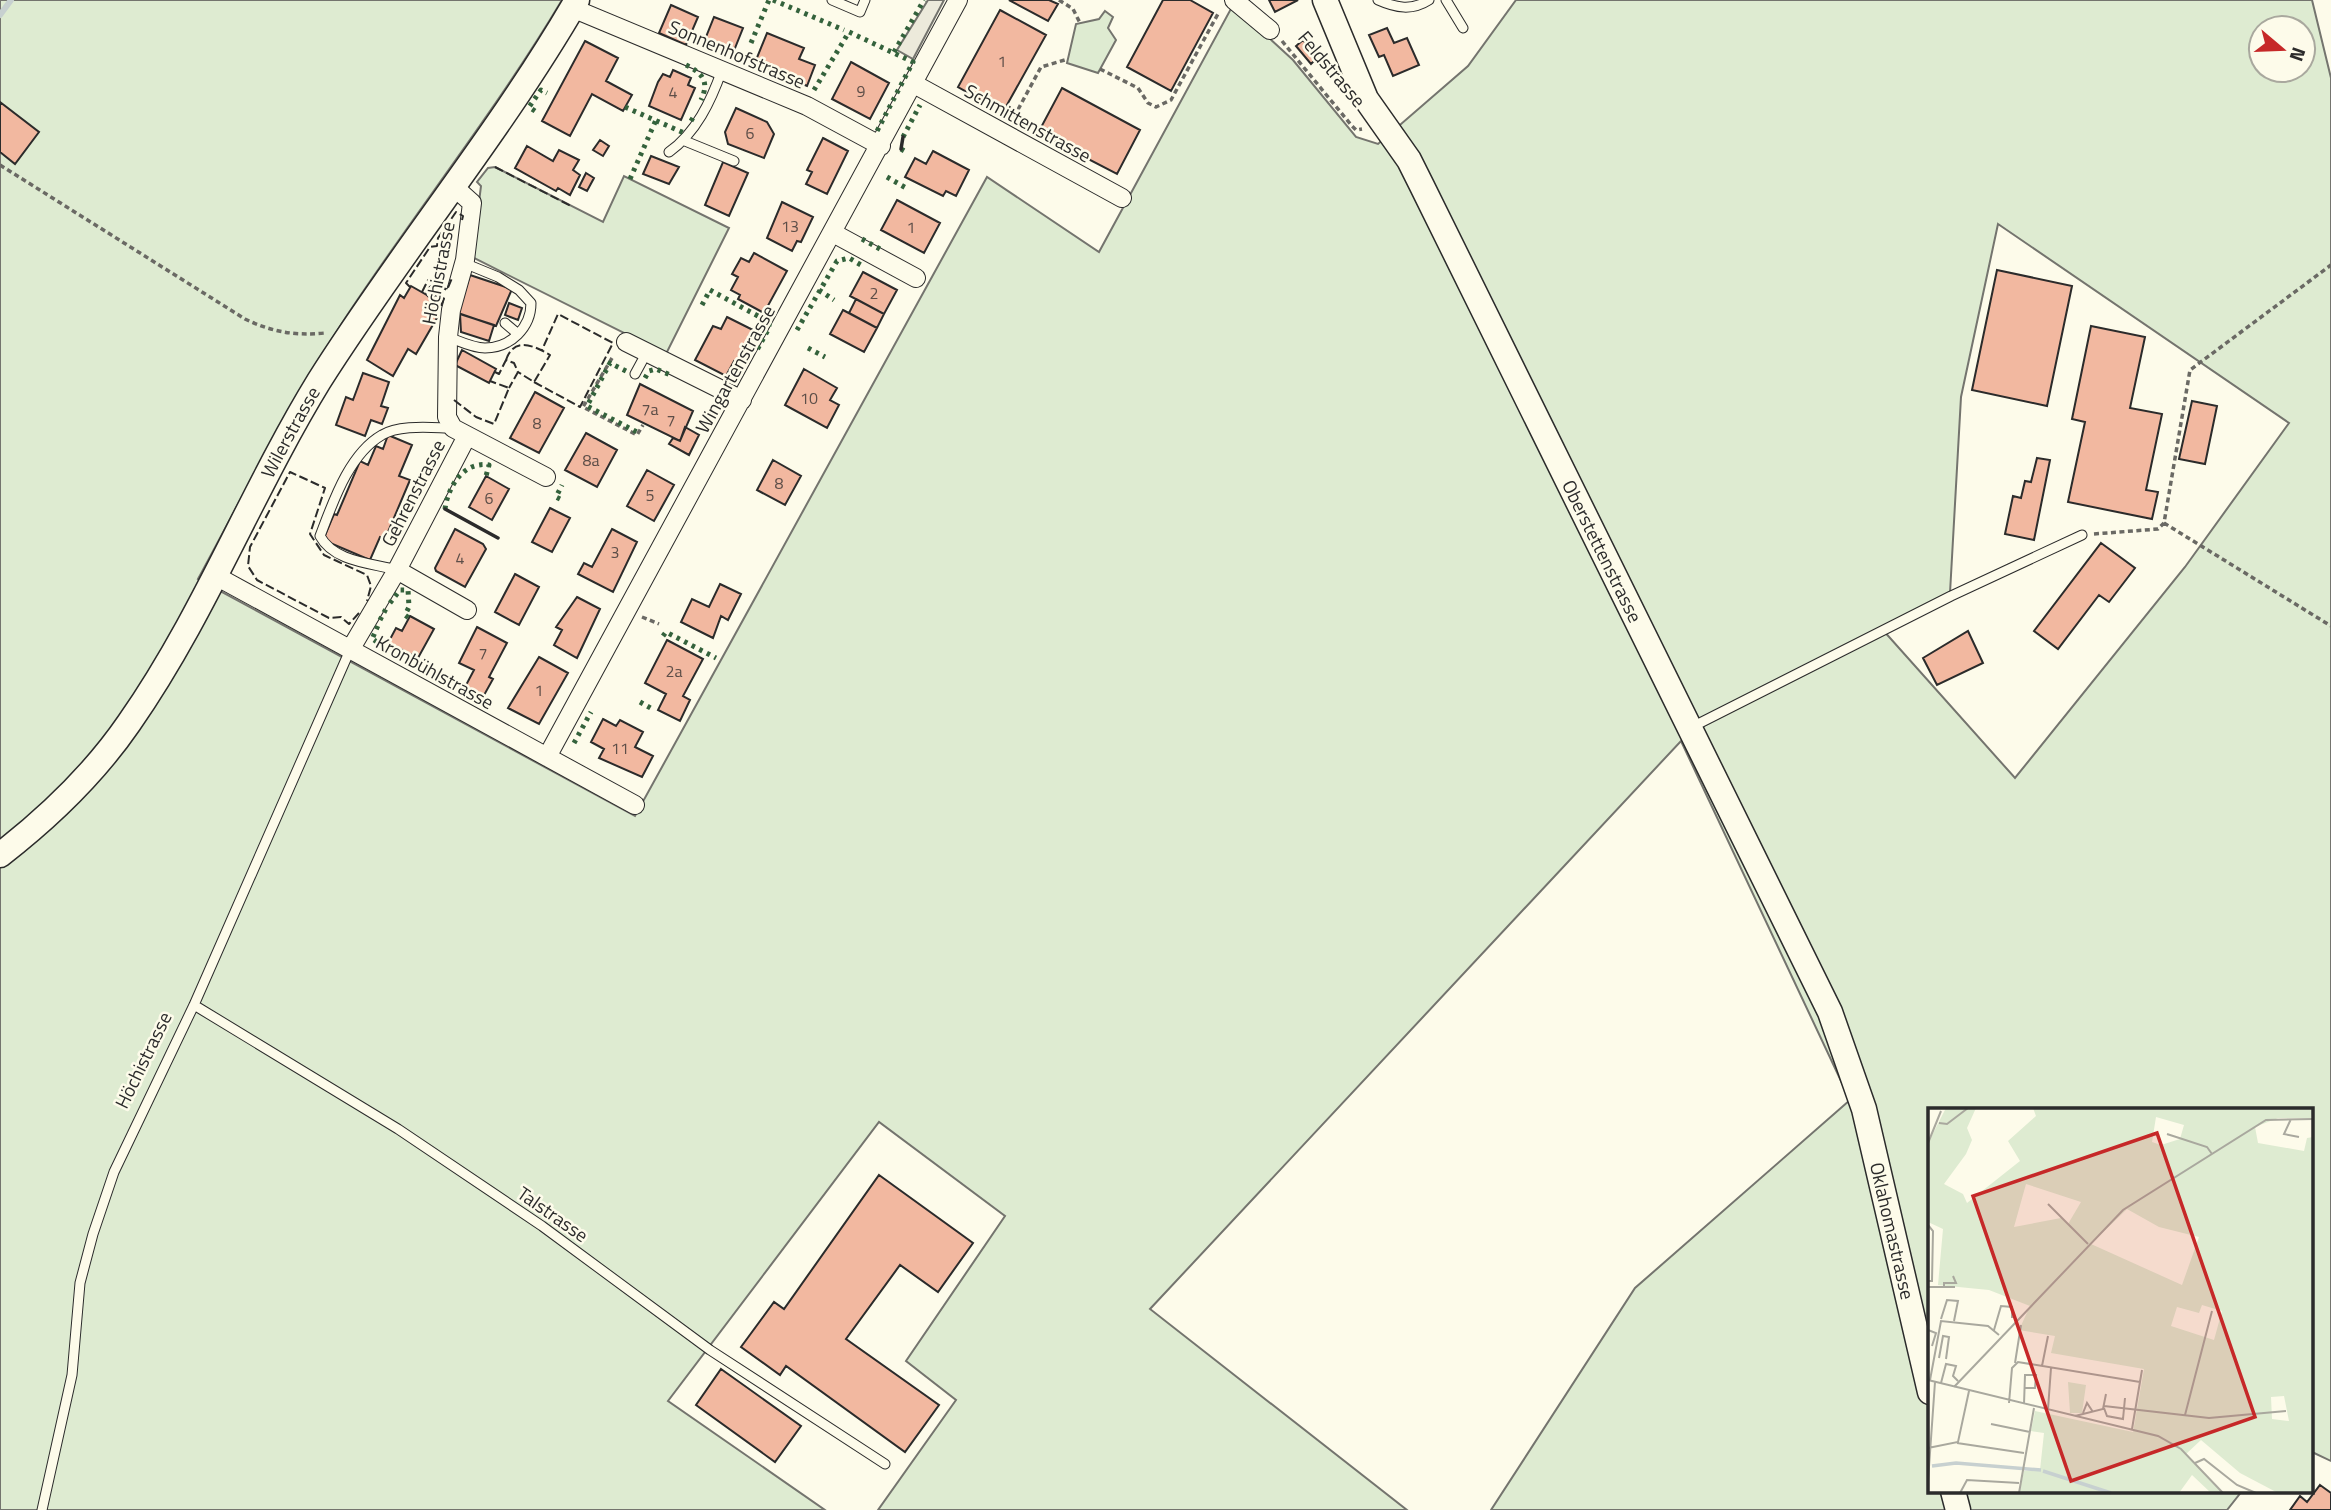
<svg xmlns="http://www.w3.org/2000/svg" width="2331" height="1510" font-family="'Titillium Web',sans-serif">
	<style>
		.green { fill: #deebd1; stroke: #74746e; stroke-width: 2; fill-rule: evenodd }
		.parking { fill: #eceadb; stroke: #74746e; stroke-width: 2 }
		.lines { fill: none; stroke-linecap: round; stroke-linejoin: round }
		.stream { stroke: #c7d0d0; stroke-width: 6 }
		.building { fill: #f2b8a0; stroke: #2b2b2b; stroke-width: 2 }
		.lane-casing { stroke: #2b2b2b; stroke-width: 11 }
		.street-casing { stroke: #2b2b2b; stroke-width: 20 }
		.secondary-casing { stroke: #2b2b2b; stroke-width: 27 }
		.path { stroke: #6a6964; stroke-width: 3.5; stroke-dasharray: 5 3.5; stroke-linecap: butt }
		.lane { stroke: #fdfbea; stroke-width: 9 }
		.street { stroke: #fdfbea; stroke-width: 18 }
		.secondary { stroke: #fdfbea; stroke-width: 24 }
		.hedge { stroke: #34623c; stroke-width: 5; stroke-dasharray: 3.5 5; stroke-linecap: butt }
		.fence { stroke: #2b2b2b; stroke-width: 2; stroke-dasharray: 9 3.5; stroke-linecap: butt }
		.wall { stroke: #2b2b2b; stroke-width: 3.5 }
		.labels { text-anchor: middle; stroke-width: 5; stroke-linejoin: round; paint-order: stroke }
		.number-label { font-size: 16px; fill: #5d4e48 }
		.street-label { font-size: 19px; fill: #2b2b2b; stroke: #fdfbea }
		.inset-river { fill: none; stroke: #c7d0d0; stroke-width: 3.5 }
		.inset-road { fill: none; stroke: #a9a89e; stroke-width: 2 }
		.view { fill: #c62828; fill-opacity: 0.15; stroke: #c62828; stroke-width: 3.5 }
		.inset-edge { fill: none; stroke: #2b2b2b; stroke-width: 3.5 }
	</style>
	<rect width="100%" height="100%" fill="#fdfbea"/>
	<path class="green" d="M 0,0 L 562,0 C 496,111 415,212 344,320 C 290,403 245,492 198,579 L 635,816 L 987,177 L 1099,252 L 1233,5 L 1293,60 L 1356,137 L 1378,144 L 1468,66 L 1516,0 L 2312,0 L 2331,78 L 2331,1461 L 2312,1452 L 2312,1109 L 1930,1109 L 1930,1491 L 2242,1491 L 2227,1510 L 1491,1510 L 1635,1288 L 1850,1100 L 1681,741 L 1150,1309 L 1407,1510 L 878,1510 L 956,1400 L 906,1361 L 1005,1216 L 879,1122 L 668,1401 L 825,1510 L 0,1510 ZM 2261,28 L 2303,28 L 2303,70 L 2261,70 ZM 1998,224 L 2289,423 L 2185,567 L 2015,778 L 1882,629 L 1950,593 L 1961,397 Z
		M 1105,11 L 1113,17 L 1108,28 L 1116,40 L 1098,73 L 1067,63 L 1076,24 L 1099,19 Z
		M 495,167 L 603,222 L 624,176 L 729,228 L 666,354 L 472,257 L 481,186 L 477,182 L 488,168 Z"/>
	<path class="parking" d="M 928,0 L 944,0 L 913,59 L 897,50 Z"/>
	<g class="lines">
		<path class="stream" d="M 0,15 L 11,0"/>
	</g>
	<path class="building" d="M 1009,0 L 1049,0 L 1058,4 L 1048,21 Z
		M 1163,0 L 1190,0 L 1213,13 L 1171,91 L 1127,67 Z
		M 1269,0 L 1298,0 L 1275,12 Z
		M 671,5 L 698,17 L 686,45 L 659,33 Z
		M 1000,10 L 1046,35 L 1003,112 L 958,87 Z
		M 714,17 L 743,28 L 731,58 L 702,47 Z
		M 1387,28 L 1394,43 L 1407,38 L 1419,65 L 1393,76 L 1384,55 L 1379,57 L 1369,35 Z
		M 767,33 L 804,48 L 799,59 L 815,65 L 807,86 L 754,65 Z
		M 1303,40 L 1318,57 L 1311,64 L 1296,46 Z
		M 585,41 L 618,58 L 606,81 L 632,95 L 623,111 L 592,94 L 570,136 L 542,121 Z
		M 851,62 L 889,83 L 870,119 L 832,99 Z
		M 673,70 L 691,78 L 688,85 L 695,88 L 681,120 L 649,106 L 658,82 L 663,74 L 670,77 Z
		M 1062,88 L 1140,130 L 1117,174 L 1038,133 Z
		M 0,102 L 39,132 L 15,164 L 0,152 Z
		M 736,108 L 767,122 L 774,134 L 764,158 L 728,144 L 725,132 Z
		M 823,138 L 848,151 L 827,194 L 806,184 L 812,172 L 807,170 Z
		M 600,140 L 609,146 L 603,156 L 593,150 Z
		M 527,146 L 553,161 L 559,150 L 579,160 L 573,170 L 580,175 L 570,195 L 558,188 L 556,191 L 515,168 Z
		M 933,151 L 969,170 L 956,196 L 946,191 L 943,196 L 905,177 L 915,158 L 926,164 Z
		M 651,156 L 679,167 L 669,184 L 643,174 Z
		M 723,162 L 748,173 L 729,216 L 705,205 Z
		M 586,173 L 594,178 L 587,191 L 579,187 Z
		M 897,200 L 940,223 L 924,253 L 881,230 Z
		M 782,202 L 813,217 L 801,242 L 797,241 L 792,251 L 767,238 Z
		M 754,253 L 787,271 L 764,313 L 738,299 L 740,295 L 731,290 L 738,277 L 732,274 L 741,258 L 749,262 Z
		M 1997,270 L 2072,286 L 2047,406 L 1972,390 Z
		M 863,272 L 897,290 L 884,314 L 850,296 Z
		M 470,275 L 512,289 L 496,326 L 458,313 Z
		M 411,286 L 439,302 L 433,313 L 438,316 L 416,354 L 408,349 L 393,376 L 367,360 L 400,295 L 404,298 Z
		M 856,299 L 884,314 L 877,328 L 849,313 Z
		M 509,303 L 522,308 L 518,320 L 505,315 Z
		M 843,310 L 877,328 L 864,352 L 830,334 Z
		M 460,314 L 494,325 L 489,341 L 461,332 Z
		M 727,317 L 755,331 L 738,363 L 734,361 L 726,376 L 695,360 L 713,326 L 721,329 Z
		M 2091,326 L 2145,337 L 2130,408 L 2162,414 L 2146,490 L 2158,492 L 2152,519 L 2068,502 L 2085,422 L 2072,419 Z
		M 462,350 L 496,369 L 489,383 L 455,365 Z
		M 804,369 L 837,388 L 830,400 L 839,405 L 827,428 L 785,405 Z
		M 363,373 L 389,382 L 381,406 L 388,408 L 382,424 L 371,420 L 365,436 L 336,425 L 346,397 L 353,400 Z
		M 640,384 L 693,411 L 680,441 L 627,415 Z
		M 535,392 L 564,408 L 539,453 L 510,438 Z
		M 2192,401 L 2217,406 L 2205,464 L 2179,459 Z
		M 685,427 L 699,435 L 689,455 L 669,444 L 673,438 L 680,441 Z
		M 586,433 L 617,450 L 597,487 L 565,470 Z
		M 388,435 L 412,445 L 399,476 L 410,480 L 385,539 L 380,537 L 370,560 L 323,540 L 334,514 L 337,515 L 360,461 L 368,465 L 376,446 L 383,449 Z
		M 2037,458 L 2050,460 L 2034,540 L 2005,534 L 2013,496 L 2021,498 L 2025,481 L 2031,482 Z
		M 773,460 L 801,476 L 785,505 L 757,490 Z
		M 647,470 L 674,485 L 654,521 L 627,506 Z
		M 486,476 L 509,489 L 492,520 L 469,507 Z
		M 550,508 L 570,518 L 552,552 L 532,542 Z
		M 455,529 L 483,544 L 486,549 L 465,587 L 436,571 L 435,568 Z
		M 612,529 L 637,542 L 613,592 L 578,574 L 584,563 L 592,567 Z
		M 2101,543 L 2135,568 L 2109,602 L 2099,595 L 2058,649 L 2034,631 Z
		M 515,574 L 539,587 L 519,625 L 495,612 Z
		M 720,584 L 741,594 L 728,620 L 721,616 L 713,638 L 681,622 L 692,599 L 709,607 Z
		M 577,597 L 600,609 L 577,658 L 554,645 L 562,630 L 556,627 Z
		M 410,616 L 434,629 L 418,658 L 388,643 L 396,628 L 402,631 Z
		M 477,627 L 507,643 L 489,677 L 493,679 L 483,697 L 465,687 L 474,670 L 459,663 Z
		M 1968,631 L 1983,663 L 1937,685 L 1923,658 Z
		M 667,640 L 703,659 L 683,696 L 690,700 L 680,721 L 658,710 L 666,694 L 645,683 Z
		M 539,657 L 568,673 L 539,724 L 508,708 Z
		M 603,719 L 616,726 L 620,720 L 643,732 L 635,747 L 653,756 L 642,777 L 599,758 L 604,749 L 591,742 Z
		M 879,1175 L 973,1243 L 938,1292 L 900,1265 L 846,1339 L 939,1405 L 905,1452 L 786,1366 L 780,1375 L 741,1347 L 774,1302 L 784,1309 Z
		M 721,1369 L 801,1426 L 775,1462 L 696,1405 Z
		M 2320,1485 L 2331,1493 L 2331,1510 L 2290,1510 L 2300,1496 L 2307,1502 Z"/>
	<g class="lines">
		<g class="lane-casing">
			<path id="lane" d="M 832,0 L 860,12 L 865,0
				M 1378,0 C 1396,8 1412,11 1429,0
				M 1446,0 L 1463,28
				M 685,141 L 734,161
				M 669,152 C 696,133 711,101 722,70
				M 431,293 L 433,290 L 455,296
				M 505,323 L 518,334
				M 448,337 C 459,341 473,348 485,348 C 511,348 531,327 531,303 L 519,290 L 498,277 L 464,263
				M 635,374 L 647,352
				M 397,570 C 371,563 334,562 320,536 C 333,502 349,454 382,435 C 400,424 433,428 453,428
				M 1692,727 L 1951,596 L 2082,535
				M 194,1005 L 398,1129 L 542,1226 L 710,1350 L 885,1464
				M 42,1510 L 72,1375 L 80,1283 L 93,1234 L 114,1172 L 194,1005 L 350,650"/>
		</g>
		<g class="street-casing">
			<path id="street" d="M 1234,0 L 1270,30
				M 572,8 L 807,106 L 881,146
				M 914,84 L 1122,198
				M 453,186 L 472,203 L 465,260 L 451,310 L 448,337 L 447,417 L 453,428 L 546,477
				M 833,233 L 916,278
				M 626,342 L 742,400
				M 397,570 L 467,610
				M 214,575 L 635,805
				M 350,650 L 397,570 L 467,436
				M 547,757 L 958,0"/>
		</g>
		<g class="secondary-casing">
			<g id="secondary">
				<path id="s1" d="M 1325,0 L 1366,99 L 1409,160 L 1422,186 L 1830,1012 L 1864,1109 L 1930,1392"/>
				<path id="s2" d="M 0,855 C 49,817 94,774 129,723 C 204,616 251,492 319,381 C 401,251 500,133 577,0"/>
				<path d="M 1953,1491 L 1958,1510"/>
			</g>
		</g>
		<path class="path" d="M 1059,0 L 1073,9 L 1080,23
			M 1282,41 L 1352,126 L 1356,130 L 1362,129
			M 1100,69 L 1138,88 L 1148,103 L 1156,107 L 1171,100 L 1219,12
			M 1014,117 L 1041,67 L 1068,59
			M 0,165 L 245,319 C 272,332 295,336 325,333
			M 612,358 L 583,407 L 637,435 L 643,425
			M 2164,523 L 2331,626
			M 2094,534 L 2158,529 L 2164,523 L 2190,370 L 2331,265
			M 642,617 L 659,624"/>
		<use href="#lane" class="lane"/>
		<use href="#street" class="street"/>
		<use href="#secondary" class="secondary"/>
		<path class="hedge" d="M 773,0 L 844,30
			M 751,43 L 769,0
			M 894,52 L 924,0
			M 686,65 C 702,73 710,81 701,100
			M 814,90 L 849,32 L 913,62 L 876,133
			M 625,107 L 684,133
			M 535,111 L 529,107 L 541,90 L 547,93
			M 691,121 L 694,116
			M 903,137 L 920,105
			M 901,149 L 908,153
			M 887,177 L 906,188
			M 630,179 L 656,120
			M 862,239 L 880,249
			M 819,290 L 834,300
			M 702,305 L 710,290 L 769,322 L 769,328 L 757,350 L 748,345
			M 797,330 L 837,261 L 849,258 L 861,265
			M 808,348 L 825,357
			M 626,371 L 610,363 L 587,406 L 637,432
			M 645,378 L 649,371 L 656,369 L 673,376
			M 560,499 L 556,497 L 562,485
			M 445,509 C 448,487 463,461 489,465 L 486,476
			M 390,603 L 400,590 L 408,590 L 409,607 L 405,615 L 409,618
			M 380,620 L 388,605
			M 663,636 L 666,632 L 716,658
			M 373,637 L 379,623
			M 374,640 L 389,650
			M 640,702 L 654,710
			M 574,743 L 591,712"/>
		<path class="fence" d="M 495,167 L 571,206
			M 410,287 L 406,283 L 430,247 L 437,246 L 438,238 L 456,212 L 463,216 L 462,220
			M 422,292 L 428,280 L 447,290 L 452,278
			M 441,306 L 444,298
			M 506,360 C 514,336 535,346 550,355 L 534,382 L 518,372
			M 495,372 L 499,374 L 506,360 L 514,363 L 518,372 L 509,388
			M 534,382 L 580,407 L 613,343 L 558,314 L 542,350
			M 454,400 L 476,417 L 494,424 L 509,388 L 490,381
			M 359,613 L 349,624 L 341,617 L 329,618 L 257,580 L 248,566 L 250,547 L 290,472 L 325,488 L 310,534 L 324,555 L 367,575 L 371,586 L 367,601"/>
		<path class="wall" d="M 901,149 L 903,137
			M 445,509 L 498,538"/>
	</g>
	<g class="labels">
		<g class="number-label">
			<text x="1002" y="67">1</text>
			<text x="861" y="97">9</text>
			<text x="673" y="98">4</text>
			<text x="750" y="139">6</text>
			<text x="790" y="232">13</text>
			<text x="911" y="233">1</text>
			<text x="874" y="299">2</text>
			<text x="809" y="404">10</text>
			<text x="650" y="415">7a</text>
			<text x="671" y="426">7</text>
			<text x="537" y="429">8</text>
			<text x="591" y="466">8a</text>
			<text x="779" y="489">8</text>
			<text x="650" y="501">5</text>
			<text x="489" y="504">6</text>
			<text x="615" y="558">3</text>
			<text x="460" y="564">4</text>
			<text x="483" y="659">7</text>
			<text x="674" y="677">2a</text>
			<text x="539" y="696">1</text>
			<text x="620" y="754">11</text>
		</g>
		<g class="street-label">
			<text transform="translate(737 54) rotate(23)" y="7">Sonnenhofstrasse</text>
			<text transform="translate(1332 69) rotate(50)" y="7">Feldstrasse</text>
			<text transform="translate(1028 123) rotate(29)" y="7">Schmittenstrasse</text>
			<text transform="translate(438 273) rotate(-79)" y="7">Höchistrasse</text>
			<text transform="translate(735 369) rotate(-61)" y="7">Wingartenstrasse</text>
			<text dy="7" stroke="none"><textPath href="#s2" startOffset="518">Wilerstrasse</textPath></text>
			<text transform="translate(413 493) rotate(-63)" y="7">Gehrenstrasse</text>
			<text dy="7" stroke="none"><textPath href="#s1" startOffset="618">Oberstettenstrasse</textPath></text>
			<text transform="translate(435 672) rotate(29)" y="7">Kronbühlstrasse</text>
			<text transform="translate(143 1060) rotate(-64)" y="7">Höchistrasse</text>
			<text transform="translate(553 1214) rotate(35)" y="7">Talstrasse</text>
			<text dy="7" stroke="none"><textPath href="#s1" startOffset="1360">Oklahomastrasse</textPath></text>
		</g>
	</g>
	<g transform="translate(1928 1108)">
		<rect width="385" height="385" fill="#fdfbea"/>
		<path d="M 18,0 L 48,0 L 39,20 L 44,32 L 38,46 L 16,76 L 35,86 L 39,95 L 92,53 L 80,33 L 108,8 L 105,0 L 385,0 L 383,10 L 350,10 L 327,19 L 330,35 L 376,43 L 379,30 L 385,29 L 385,385 L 350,385 L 312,365 L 273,332 L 258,346 L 295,385 L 283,385 L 264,367 L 251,385 L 91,385 L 96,363 L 112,362 L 116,325 L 103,323 L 107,303 L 205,324 L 216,261 L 123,245 L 127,228 L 91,222 L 102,198 L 61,182 L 10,177 L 15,121 L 0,114 L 0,35 ZM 228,9 L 256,17 L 252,31 L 233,37 L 224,34 ZM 98,76 L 153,94 L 140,116 L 133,110 L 86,119 ZM 199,101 L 231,119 L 271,129 L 254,177 L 163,136 ZM 274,197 L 294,203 L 286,232 L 243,218 L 249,199 L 271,205 ZM 356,288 L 361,313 L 344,311 L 343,289 ZM 140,274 L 158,277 L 154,305 L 142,305 Z" fill="#deebd1" fill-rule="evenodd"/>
		<path class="inset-river" d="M 4,358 L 28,355 L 113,362M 115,363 L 183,385"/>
		<path class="inset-road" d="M 363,11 L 356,26 L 371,29M 11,15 L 19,16 L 40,0M 239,26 L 279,39 L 284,46M 0,35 L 13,3M 120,96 L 160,136M 0,117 L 5,123 L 4,173 L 0,173M 0,179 L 27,179M 16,179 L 16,175 L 28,175 L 25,168M 13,211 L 19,192 L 30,193 L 26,213M 0,222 L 8,225 L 4,238M 66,222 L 73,198 L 84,199 L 84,210M 11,250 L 15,228 L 21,229 L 18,251M 87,255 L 93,217M 114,258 L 120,228M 0,272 L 230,328 L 253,341 L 295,385M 2,272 L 13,213 L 60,218 L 71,227M 13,275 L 18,256 L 28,258 L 25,268 L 30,273M 26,279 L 195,102 L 338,12 L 385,11M 81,295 L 84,260 L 90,254 L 212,274M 96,296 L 97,267 L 108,267 L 107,280 L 97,280M 176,298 L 281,310 L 358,303M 176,300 L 179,308 L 195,311 L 197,290M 120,301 L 123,260M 155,305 L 159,295 L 165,304M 257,307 L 284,203M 147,308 L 175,301 L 178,286M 63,316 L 102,324M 204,321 L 214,262M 29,335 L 96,345M 0,340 L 30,334 L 41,283M 267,355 L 276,351 L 309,377 L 328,385M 0,373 L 7,274M 32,385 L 39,372 L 91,375M 91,385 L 106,300"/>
		<path class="view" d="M 229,25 L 327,309 L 143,373 L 45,88 Z"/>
		<rect width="385" height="385" class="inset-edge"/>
	</g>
	<g transform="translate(2282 49) rotate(109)"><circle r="33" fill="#fdfbea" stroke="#a9a89e" stroke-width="2"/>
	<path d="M0-5L12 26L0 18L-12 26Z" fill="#c62828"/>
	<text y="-10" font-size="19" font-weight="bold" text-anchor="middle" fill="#2b2b2b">N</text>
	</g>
</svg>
